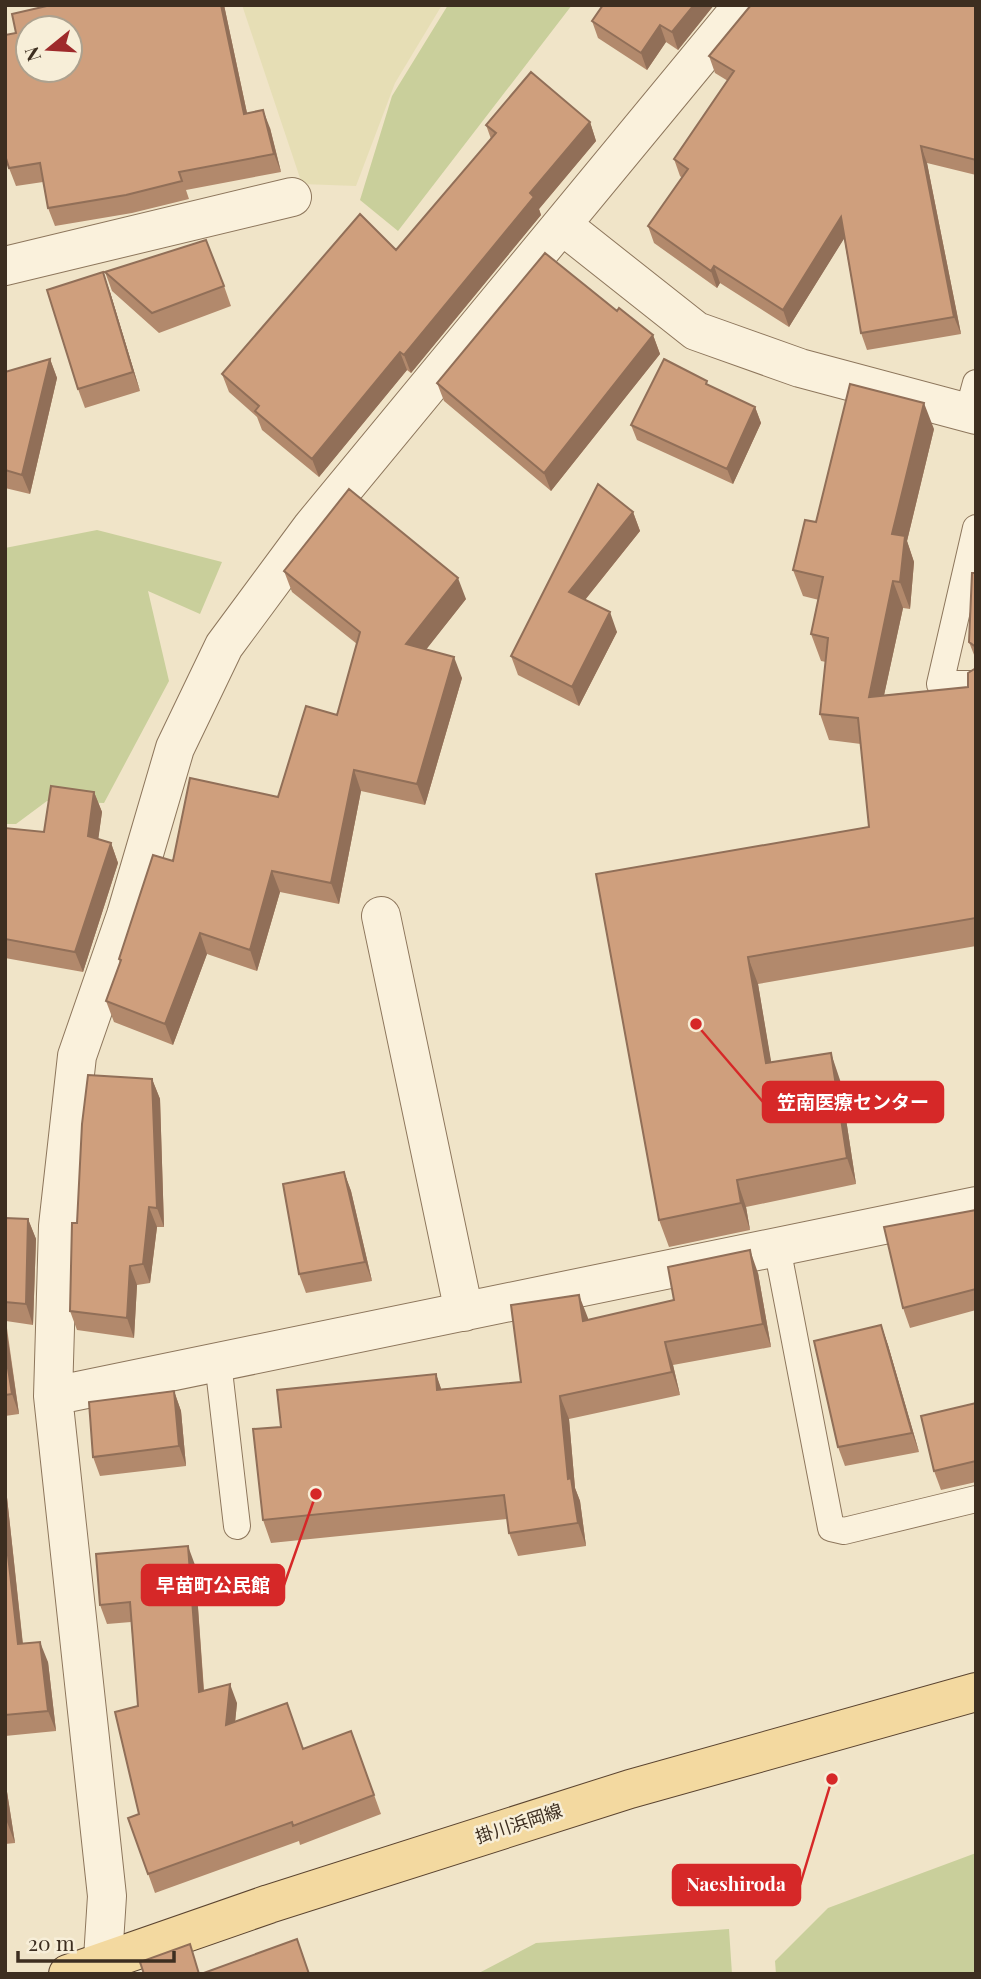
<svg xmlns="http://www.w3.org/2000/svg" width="981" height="1979" font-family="'Playfair Display','Noto Sans JP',serif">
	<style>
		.farmland { fill: #e6deb5 }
		.green { fill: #c9cf9b }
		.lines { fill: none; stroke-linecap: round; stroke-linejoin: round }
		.lane-casing { stroke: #8d765c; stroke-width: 28 }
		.street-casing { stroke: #8d765c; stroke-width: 40 }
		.primary-casing { stroke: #5b4430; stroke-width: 40 }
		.lane { stroke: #faf1dc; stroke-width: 26 }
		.street { stroke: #faf1dc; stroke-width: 38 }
		.primary { stroke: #f3d9a0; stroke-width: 38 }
		.wall { fill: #b2896c }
		.shaded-wall { fill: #916f58 }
		.building { fill: #cf9f7d; stroke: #916f58; stroke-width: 2; fill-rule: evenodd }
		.labels { text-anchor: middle; stroke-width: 5; stroke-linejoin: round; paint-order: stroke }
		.street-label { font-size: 18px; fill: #3d2e20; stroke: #f7eed8 }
		.leader { fill: none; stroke: #d62828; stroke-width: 2.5 }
		.callout-dot { fill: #d62828; stroke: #f7eed8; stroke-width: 2.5 }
		.callout { fill: #d62828; stroke: #d62828; stroke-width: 2.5 }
		.callout-label { font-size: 19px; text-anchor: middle; font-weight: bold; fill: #fff }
	</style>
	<rect width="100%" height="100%" fill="#f0e4c8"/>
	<path class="farmland" d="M 242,5 L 442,5 L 395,83 L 356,186 L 302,184 Z"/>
	<path class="green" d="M 448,5 L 572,5 L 398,231 L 360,200 L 392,96 Z
		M 97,530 L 222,562 L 200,614 L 148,591 L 169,681 L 104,803 L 47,801 L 16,824 L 5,824 L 5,548 Z
		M 976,1853 L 976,1974 L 776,1974 L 775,1961 L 828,1908 Z
		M 729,1929 L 732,1974 L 477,1974 L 536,1943 Z"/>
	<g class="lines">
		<g class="lane-casing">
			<path id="lane" d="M 968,412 L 976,383
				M 976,528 L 940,684 L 976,684
				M 777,1247 L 831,1528 L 844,1531 L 976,1499
				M 218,1362 L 237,1526"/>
		</g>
		<g class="street-casing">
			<path id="street" d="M 562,225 L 696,331 L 800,368 L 976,415
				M 5,266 L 292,197
				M 381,916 L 464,1312
				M 53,1396 L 976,1206
				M 102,1974 L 107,1896 L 53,1396 L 58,1226 L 77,1056 L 126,915 L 175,748 L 224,646 L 312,527 L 743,5"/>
		</g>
		<g class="primary-casing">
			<path id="primary" d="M 68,1974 L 269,1904 L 630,1789 L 976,1692"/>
		</g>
		<use href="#lane" class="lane"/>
		<use href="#street" class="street"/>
		<use href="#primary" class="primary"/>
	</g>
	<path class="wall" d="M 51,5 L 224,5 L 247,113 L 270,128 L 281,172 L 186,190 L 189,199 L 132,213 L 55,226 L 48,208 L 43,182 L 16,186 L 9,168 L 16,33 Z
		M 714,5 L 678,50 L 666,42 L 647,70 L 598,38 L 592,21 Z
		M 976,5 L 976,175 L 927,163 L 961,334 L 867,350 L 861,333 L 844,238 L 789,327 L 720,283 L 717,288 L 654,243 L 648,226 L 682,178 L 680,176 L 674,159 L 728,81 L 715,73 L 709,56 Z
		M 590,122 L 596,141 L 539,209 L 541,215 L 411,373 L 407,370 L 319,477 L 262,430 L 257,417 L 229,392 L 222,374 L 396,250 L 491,139 L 486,125 Z
		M 105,272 L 224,286 L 231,306 L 159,333 L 112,291 Z
		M 110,292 L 140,391 L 85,408 L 78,389 Z
		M 617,311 L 653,335 L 660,354 L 551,491 L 444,401 L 437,383 Z
		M 50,359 L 57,378 L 30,494 L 5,488 L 5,372 Z
		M 709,386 L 755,407 L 761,423 L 733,484 L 637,440 L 631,425 Z
		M 934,429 L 907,541 L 914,562 L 910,609 L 903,608 L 884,695 L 968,687 L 976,668 L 976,946 L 758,984 L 771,1063 L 840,1080 L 856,1184 L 746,1207 L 750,1230 L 669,1247 L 659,1220 L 596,874 L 869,827 L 861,744 L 829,740 L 820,714 L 826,662 L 821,661 L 811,634 L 819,600 L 803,596 L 793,570 L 816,522 Z
		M 633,512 L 640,531 L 585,600 L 617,632 L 579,706 L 518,675 L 511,656 Z
		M 284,571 L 466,599 L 426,649 L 462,678 L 425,805 L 361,791 L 339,904 L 280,892 L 257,971 L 207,954 L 173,1045 L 114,1022 L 106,1001 L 120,963 L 119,959 L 173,861 L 278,797 L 337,715 L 357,644 L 292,592 Z
		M 976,573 L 976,660 L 969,642 Z
		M 94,792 L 102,812 L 98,839 L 111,843 L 118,863 L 83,972 L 5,958 L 5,828 L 44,832 Z
		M 152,1079 L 160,1099 L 164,1227 L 157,1227 L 150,1283 L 137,1285 L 134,1338 L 77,1330 L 70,1311 Z
		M 344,1172 L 351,1191 L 372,1281 L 306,1293 L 299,1274 Z
		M 5,1203 L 5,1218 L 28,1219 L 36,1239 L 33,1325 L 6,1321 L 19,1414 L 5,1416 Z
		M 976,1210 L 976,1310 L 910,1328 L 903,1308 Z
		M 758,1273 L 771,1347 L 673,1365 L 680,1395 L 569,1419 L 575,1488 L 580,1501 L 586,1546 L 518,1556 L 509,1533 L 507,1519 L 271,1543 L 263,1520 L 281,1427 L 436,1374 L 441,1389 L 521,1382 L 588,1318 L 588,1320 L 674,1300 Z
		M 881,1325 L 888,1345 L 919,1452 L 845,1466 L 838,1447 Z
		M 174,1391 L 181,1411 L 186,1466 L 100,1476 L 93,1457 Z
		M 976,1403 L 976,1482 L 941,1490 L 934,1471 Z
		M 5,1479 L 23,1644 L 48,1662 L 56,1731 L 5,1736 Z
		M 195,1565 L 204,1690 L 237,1703 L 235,1722 L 303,1749 L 351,1731 L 381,1814 L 300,1845 L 299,1841 L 155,1893 L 128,1818 L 139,1814 L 138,1706 L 131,1622 L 107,1624 L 100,1605 Z
		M 5,1779 L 15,1843 L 5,1844 Z"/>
	<path class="shaded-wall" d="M 221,5 L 224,5 L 251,132 L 244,114 Z
		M 694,5 L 714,5 L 678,50 L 672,32 Z
		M 660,25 L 666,42 L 647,70 L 641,53 Z
		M 263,110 L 270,128 L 281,172 L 274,154 Z
		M 590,122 L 596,141 L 539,209 L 541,215 L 411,373 L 404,355 L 530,193 Z
		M 921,146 L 927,163 L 961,334 L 954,317 Z
		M 841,217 L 847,234 L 789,327 L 783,310 Z
		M 714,266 L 720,283 L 717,288 L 711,271 Z
		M 103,272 L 110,292 L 140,391 L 133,372 Z
		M 653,335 L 660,354 L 551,491 L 544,473 Z
		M 400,352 L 407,370 L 319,477 L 312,459 Z
		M 50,359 L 57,378 L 30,494 L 22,475 Z
		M 924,403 L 934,429 L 907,541 L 914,562 L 910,609 L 900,582 L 892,534 Z
		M 755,407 L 761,423 L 733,484 L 727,469 Z
		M 633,512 L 640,531 L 576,611 L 569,592 Z
		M 458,578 L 466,599 L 414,665 L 406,644 Z
		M 893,581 L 903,608 L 878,723 L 869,697 Z
		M 610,612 L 617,632 L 579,706 L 572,687 Z
		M 454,657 L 462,678 L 425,805 L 417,784 Z
		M 354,770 L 361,791 L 339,904 L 331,883 Z
		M 94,792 L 102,812 L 96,856 L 88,836 Z
		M 111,843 L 118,863 L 83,972 L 75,952 Z
		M 272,871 L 280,892 L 257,971 L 250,950 Z
		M 200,933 L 207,954 L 173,1045 L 165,1024 Z
		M 748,957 L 758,984 L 776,1090 L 766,1063 Z
		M 831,1053 L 840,1080 L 856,1184 L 847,1158 Z
		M 152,1079 L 160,1099 L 164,1227 L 157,1208 Z
		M 344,1172 L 351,1191 L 372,1281 L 365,1262 Z
		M 737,1180 L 746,1207 L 750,1230 L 741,1203 Z
		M 149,1207 L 157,1227 L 150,1283 L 143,1264 Z
		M 28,1219 L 36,1239 L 33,1325 L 26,1304 Z
		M 750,1250 L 758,1273 L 771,1347 L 763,1324 Z
		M 130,1266 L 137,1285 L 134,1338 L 127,1318 Z
		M 579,1295 L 588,1318 L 591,1345 L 583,1321 Z
		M 5,1320 L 19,1414 L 12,1394 L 5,1349 Z
		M 881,1325 L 888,1345 L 919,1452 L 912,1433 Z
		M 665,1342 L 673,1365 L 680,1395 L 672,1372 Z
		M 436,1374 L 444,1397 L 437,1390 Z
		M 174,1391 L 181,1411 L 186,1466 L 179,1446 Z
		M 560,1396 L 569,1419 L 575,1488 L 580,1501 L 586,1546 L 578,1523 L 568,1479 Z
		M 5,1479 L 25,1665 L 18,1644 L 5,1529 Z
		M 188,1546 L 195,1565 L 205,1710 L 199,1692 Z
		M 40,1642 L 48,1662 L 56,1731 L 48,1711 Z
		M 230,1684 L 237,1703 L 233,1743 L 226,1725 Z
		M 5,1779 L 15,1843 L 7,1822 L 5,1809 Z"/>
	<path class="building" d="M 51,5 L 221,5 L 244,114 L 263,110 L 274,154 L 179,172 L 182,181 L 126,195 L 48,208 L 40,163 L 9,168 L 5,155 L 5,35 L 16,33 L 12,14 ZM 28,28 L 70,28 L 70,70 L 28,70 Z
		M 603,5 L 694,5 L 672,32 L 660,25 L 641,53 L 592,21 Z
		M 751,5 L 976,5 L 976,160 L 921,146 L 954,317 L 861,333 L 841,217 L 783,310 L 714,266 L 711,271 L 648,226 L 688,169 L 674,159 L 734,71 L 709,56 Z
		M 531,72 L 590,122 L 530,193 L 534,197 L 404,355 L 400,352 L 312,459 L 255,411 L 259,406 L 222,374 L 360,214 L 396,250 L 496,133 L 486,125 Z
		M 206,240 L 224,286 L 152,313 L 105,272 Z
		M 545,253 L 617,311 L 619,308 L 653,335 L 544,473 L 437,383 Z
		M 103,272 L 133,372 L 78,389 L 47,290 Z
		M 50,359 L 22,475 L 5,470 L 5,372 Z
		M 664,359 L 707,381 L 706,384 L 755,407 L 727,469 L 631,425 Z
		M 850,384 L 924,403 L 892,534 L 905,536 L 900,582 L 893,581 L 869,697 L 968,687 L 968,673 L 976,668 L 976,918 L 748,957 L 766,1063 L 831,1053 L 847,1158 L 737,1180 L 741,1203 L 659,1220 L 596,874 L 869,827 L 858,718 L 820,714 L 828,638 L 811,634 L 823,577 L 793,570 L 805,520 L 816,522 Z
		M 598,484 L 633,512 L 569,592 L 610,612 L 572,687 L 511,656 Z
		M 349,489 L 458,578 L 406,644 L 454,657 L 417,784 L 354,770 L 331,883 L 272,871 L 250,950 L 200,933 L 165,1024 L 106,1001 L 121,960 L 119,959 L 153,855 L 173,861 L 190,778 L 278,797 L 306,706 L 337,715 L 360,632 L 284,571 Z
		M 972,573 L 976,573 L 976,647 L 969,642 Z
		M 51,786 L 94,792 L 88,836 L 111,843 L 75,952 L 5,939 L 5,828 L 44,832 Z
		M 88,1075 L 152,1079 L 157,1208 L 149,1207 L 143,1264 L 130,1266 L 127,1318 L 70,1311 L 72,1223 L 77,1223 L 82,1124 Z
		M 344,1172 L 365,1262 L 299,1274 L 283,1184 Z
		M 976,1210 L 976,1289 L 903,1308 L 884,1227 Z
		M 5,1218 L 28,1219 L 26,1304 L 5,1302 Z
		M 750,1250 L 763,1324 L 665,1342 L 672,1372 L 560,1396 L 568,1479 L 571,1478 L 578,1523 L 509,1533 L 504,1495 L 263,1520 L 253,1429 L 281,1427 L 277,1390 L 436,1374 L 437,1390 L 521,1382 L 511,1305 L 579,1295 L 583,1321 L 674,1300 L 668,1267 Z
		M 881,1325 L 912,1433 L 838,1447 L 814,1341 Z
		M 5,1349 L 12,1394 L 5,1395 Z
		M 174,1391 L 179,1446 L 93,1457 L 89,1402 Z
		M 976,1403 L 976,1461 L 934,1471 L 921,1416 Z
		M 5,1529 L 18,1644 L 40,1642 L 48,1711 L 5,1715 Z
		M 188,1546 L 199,1692 L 230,1684 L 226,1725 L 287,1703 L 303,1749 L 351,1731 L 374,1795 L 293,1826 L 292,1822 L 148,1874 L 128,1818 L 139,1814 L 115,1712 L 138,1706 L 130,1602 L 100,1605 L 96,1554 Z
		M 297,1939 L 309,1974 L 201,1974 Z
		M 190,1944 L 199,1974 L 144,1974 L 140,1962 Z"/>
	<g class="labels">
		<g class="street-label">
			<text transform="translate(519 1824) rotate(-18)" y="6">掛川浜岡線</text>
		</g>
	</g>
	<path class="leader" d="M696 1024L763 1102M316 1494L284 1585M832 1779L800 1885"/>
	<g class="callout-dot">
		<circle cx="696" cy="1024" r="7"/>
		<circle cx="316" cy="1494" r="7"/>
		<circle cx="832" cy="1779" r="7"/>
	</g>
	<g class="callout">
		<rect x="763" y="1082" width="180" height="40" rx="7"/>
		<rect x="142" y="1565" width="142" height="40" rx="7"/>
		<rect x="673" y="1865" width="127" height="40" rx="7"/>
	</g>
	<g class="callout-label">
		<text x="853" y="1109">笠南医療センター</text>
		<text x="213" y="1592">早苗町公民館</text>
		<text x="736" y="1891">Naeshiroda</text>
	</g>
	<rect width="981" height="1979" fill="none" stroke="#3d2e20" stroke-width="14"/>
	<g transform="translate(49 49) rotate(252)"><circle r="33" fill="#f7eed8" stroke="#ada18e" stroke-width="2"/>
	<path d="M0-5L12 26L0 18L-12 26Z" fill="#9e2a2b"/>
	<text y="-10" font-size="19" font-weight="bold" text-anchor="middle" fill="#3d2e20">N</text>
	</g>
	<path d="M18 1951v10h156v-10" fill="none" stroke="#3d2e20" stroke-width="3.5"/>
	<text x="28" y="1951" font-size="21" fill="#3d2e20" stroke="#f7eed8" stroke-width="5" paint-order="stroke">20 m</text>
</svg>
